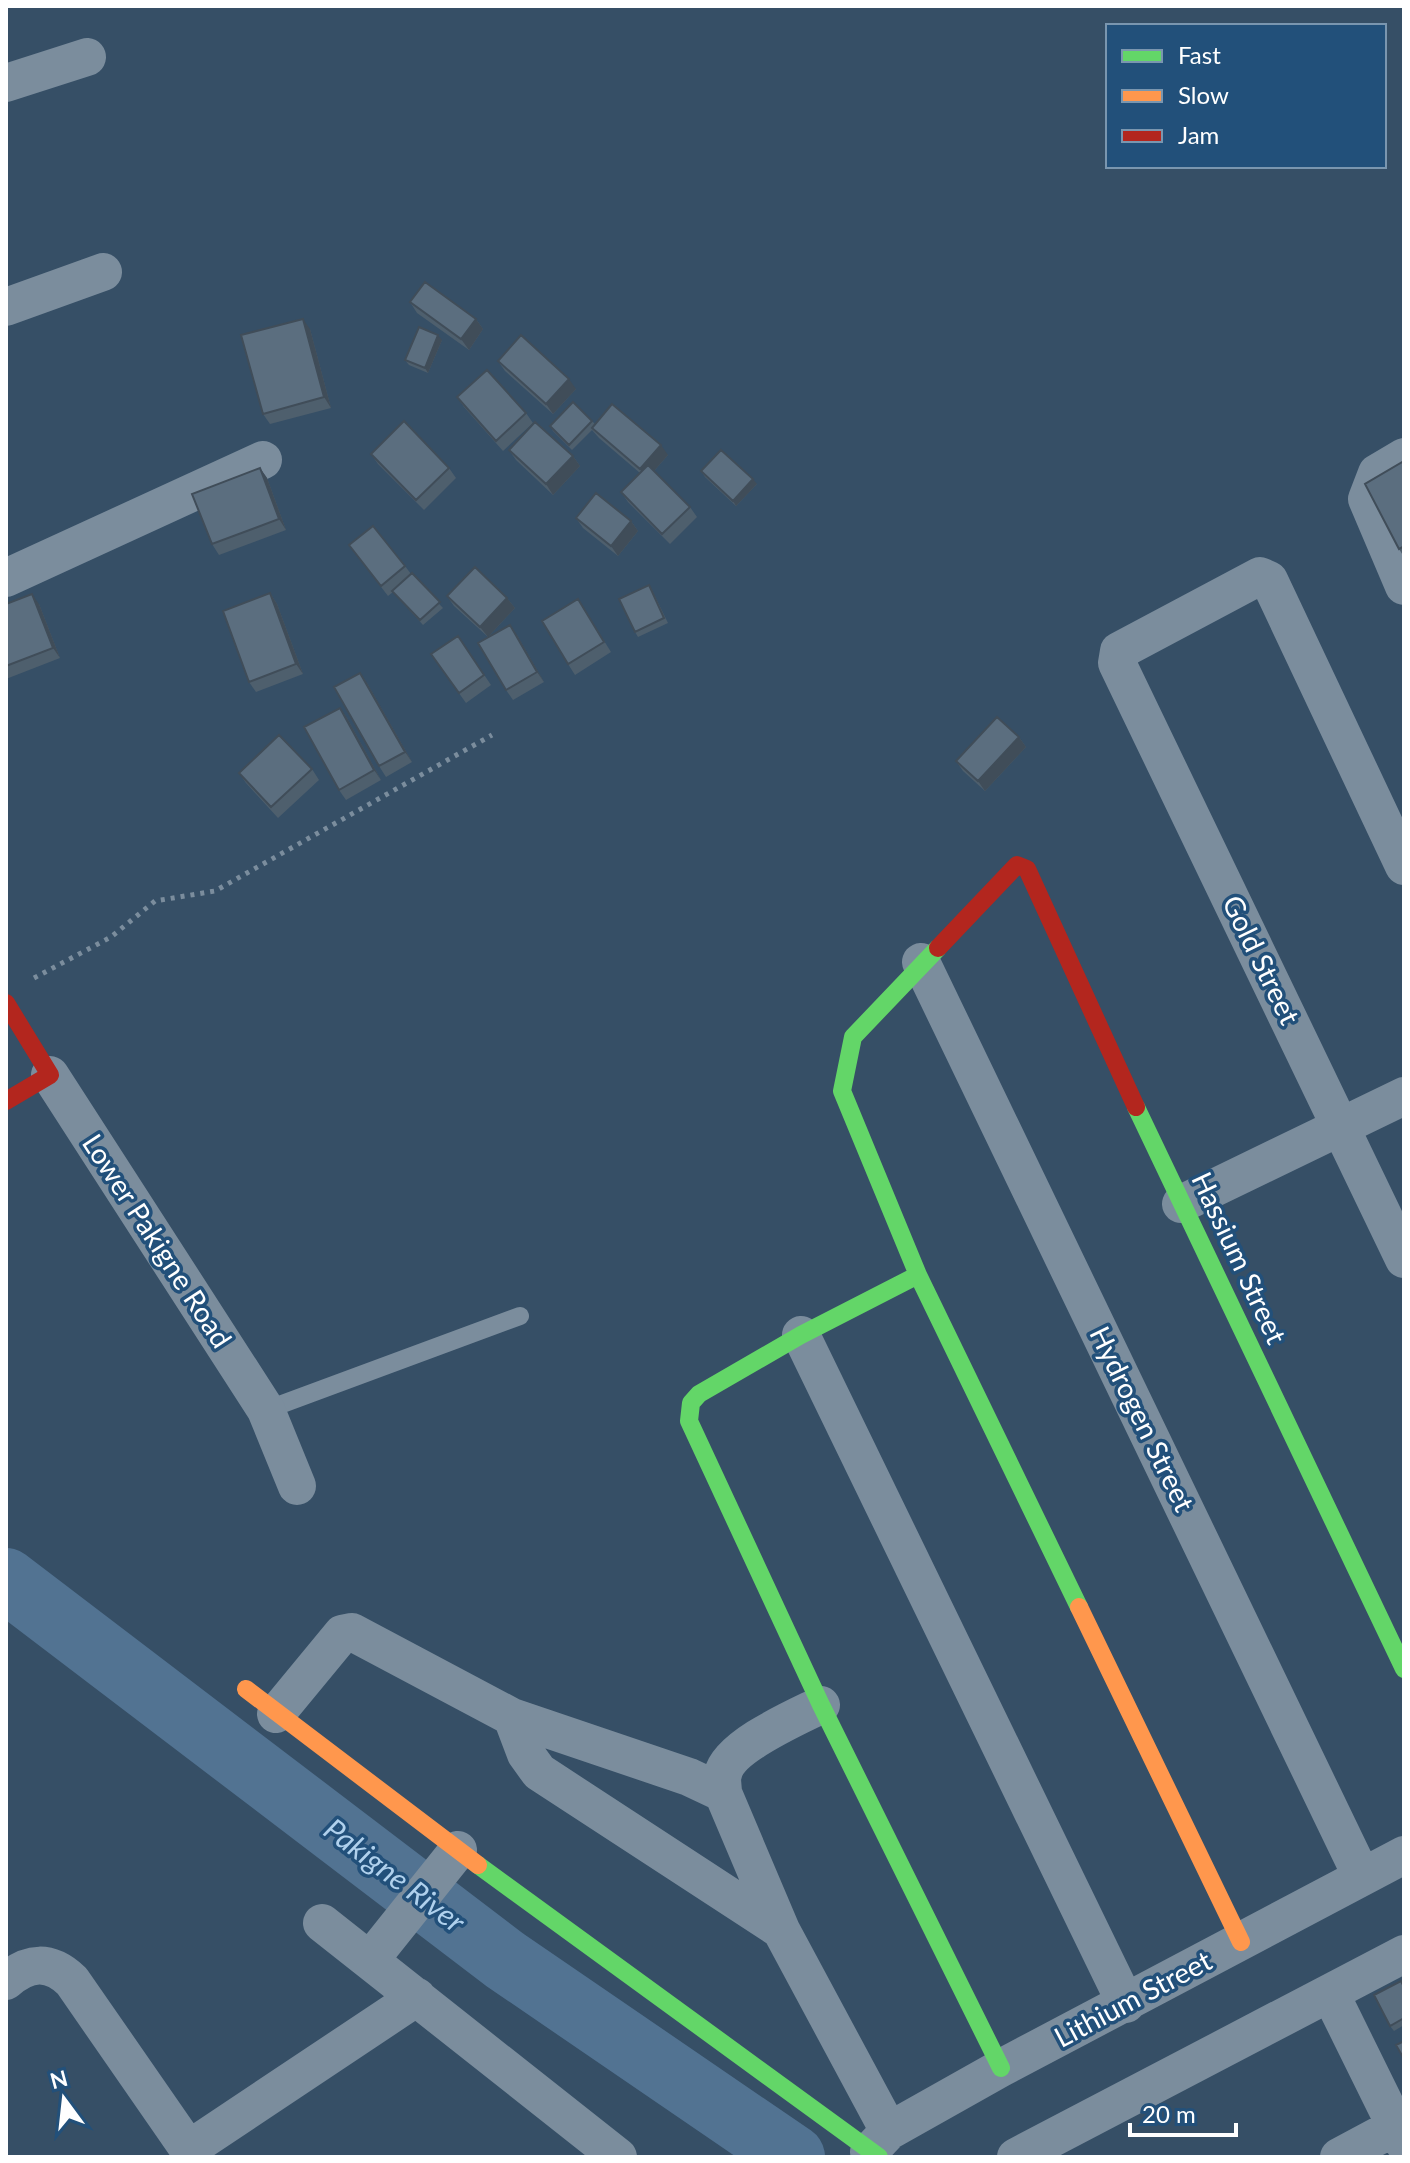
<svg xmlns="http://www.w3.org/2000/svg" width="1410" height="2163" font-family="Lato,sans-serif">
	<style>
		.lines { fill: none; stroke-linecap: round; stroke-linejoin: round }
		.river { stroke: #527392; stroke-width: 64 }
		.path { stroke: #7b8d9d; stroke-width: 5; stroke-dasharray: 4 6; stroke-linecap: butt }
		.lane { stroke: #7b8d9d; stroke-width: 18 }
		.street { stroke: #7b8d9d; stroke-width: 38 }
		.fast { stroke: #63d668; stroke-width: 18 }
		.slow { stroke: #ff974d; stroke-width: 18 }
		.jam { stroke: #b3261e; stroke-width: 18 }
		.wall { fill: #4e5f6d }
		.shaded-wall { fill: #404d59 }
		.building { fill: #5b6e7f; stroke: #404d59; stroke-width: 2 }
		.labels { text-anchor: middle; stroke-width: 7; stroke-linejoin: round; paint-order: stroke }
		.street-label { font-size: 28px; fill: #fff; stroke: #22507a }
		.water-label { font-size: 30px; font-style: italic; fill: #b0d1ed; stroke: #22507a }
	</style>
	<rect width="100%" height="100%" fill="#364f66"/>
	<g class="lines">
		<path class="river" d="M 6,1580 L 505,1960 L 793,2157"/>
		<path class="path" d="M 34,978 L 111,937 L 155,901 L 215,891 L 492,735"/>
		<path class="lane" d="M 266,1410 L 520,1316"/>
		<path class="street" d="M 6,83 L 87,57
			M 6,307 L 103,272
			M 1404,457 L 1377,473 L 1367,499 L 1404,586
			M 6,578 L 263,460
			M 1404,866 L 1269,580 L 1260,576 L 1119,651 L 1117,663 L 1404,1259
			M 921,962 L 1362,1877
			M 50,1075 L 266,1410 L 297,1486
			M 1181,1204 L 1404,1096
			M 801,1335 L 1126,2004
			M 821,1705 C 797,1717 729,1746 723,1774 C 721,1779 723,1787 723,1793 L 781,1930 L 889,2131
			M 276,1714 L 342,1634 L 352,1632 L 512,1717 L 689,1777 L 723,1793
			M 512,1717 L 526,1754 L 539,1772 L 781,1930
			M 322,1923 L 618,2157
			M 370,1960 L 458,1850
			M 6,1981 C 29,1961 50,1960 72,1981 L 194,2157
			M 1331,1995 L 1404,2143
			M 189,2149 L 417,1997
			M 869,2152 L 889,2131 L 1001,2068 L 1404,1855
			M 1016,2157 L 1404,1954
			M 1339,2157 L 1395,2127"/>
		<path class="fast" d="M 938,948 L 853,1037 L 842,1091 L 918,1275 L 1079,1607
			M 1136,1107 L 1404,1669
			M 918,1275 L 801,1335 L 699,1394 L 691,1403 L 689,1421 L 821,1705 L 1001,2068
			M 478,1865 L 879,2157"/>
		<path class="slow" d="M 1079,1607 L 1241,1942
			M 246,1689 L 478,1865"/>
		<path class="jam" d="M 938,948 L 1017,865 L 1027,869 L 1136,1107
			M 6,1003 L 50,1075 L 6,1101"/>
	</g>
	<path class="wall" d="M 410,302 L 476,319 L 483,329 L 469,350 L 417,313 Z
		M 310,329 L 331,408 L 270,424 L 263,414 Z
		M 442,340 L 428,373 L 409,365 L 405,360 Z
		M 498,361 L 576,389 L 553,414 L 505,371 Z
		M 457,397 L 526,413 L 533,423 L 503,451 L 464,407 Z
		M 592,421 L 595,424 L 668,455 L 654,471 L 690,507 L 697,517 L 670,544 L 628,502 L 621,492 L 640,473 L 599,438 L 592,430 L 572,450 L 553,431 L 550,426 Z
		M 509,450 L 573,456 L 580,466 L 553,495 L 516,460 Z
		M 371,454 L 449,468 L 456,478 L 424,510 L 378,464 Z
		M 1404,461 L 1404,557 L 1399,549 Z
		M 260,468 L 267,478 L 286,530 L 219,555 L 212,544 Z
		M 701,471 L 757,484 L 736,506 L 705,477 Z
		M 576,518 L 631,521 L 638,531 L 618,556 L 583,528 Z
		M 349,545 L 405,566 L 411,574 L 443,608 L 423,625 L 393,592 L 388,596 Z
		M 652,590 L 668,623 L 638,637 L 635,632 Z
		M 270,593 L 277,604 L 303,674 L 256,692 L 249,682 Z
		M 447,596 L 507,598 L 515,608 L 488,637 L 454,606 Z
		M 578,599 L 611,652 L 575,675 L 568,664 Z
		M 6,604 L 39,604 L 60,658 L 6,679 Z
		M 517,635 L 544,682 L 513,700 L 506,690 Z
		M 458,636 L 491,685 L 466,703 L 431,654 Z
		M 360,673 L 367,683 L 412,762 L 386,777 L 379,766 Z
		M 340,708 L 347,718 L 381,780 L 346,800 L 339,790 Z
		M 1019,737 L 1026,747 L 985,791 L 963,771 L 956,761 Z
		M 312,769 L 319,780 L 278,818 L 246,783 L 239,773 Z
		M 1401,1981 L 1404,1986 L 1404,2025 L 1394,2031 L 1390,2026 Z"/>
	<path class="shaded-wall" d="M 303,319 L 310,329 L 331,408 L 324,397 Z
		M 476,319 L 483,329 L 469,350 L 461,339 Z
		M 438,335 L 442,340 L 428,373 L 425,368 Z
		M 569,379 L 576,389 L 553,414 L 546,404 Z
		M 661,445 L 668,455 L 647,479 L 640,469 Z
		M 573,456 L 580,466 L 553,495 L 546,484 Z
		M 260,468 L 267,478 L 286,530 L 279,519 Z
		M 753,479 L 757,484 L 736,506 L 733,501 Z
		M 631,521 L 638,531 L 618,556 L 611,546 Z
		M 270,593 L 277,604 L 303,674 L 296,664 Z
		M 32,594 L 39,604 L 60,658 L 53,648 Z
		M 507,598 L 515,608 L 488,637 L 480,627 Z
		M 510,625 L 517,635 L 544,682 L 537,672 Z
		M 360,673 L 367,683 L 412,762 L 405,752 Z
		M 340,708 L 347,718 L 381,780 L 374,770 Z
		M 1019,737 L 1026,747 L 985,791 L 978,781 Z"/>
	<path class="building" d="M 425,282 L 476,319 L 461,339 L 410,302 Z
		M 303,319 L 324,397 L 263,414 L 241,335 Z
		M 419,327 L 438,335 L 425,368 L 405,360 Z
		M 521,335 L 569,379 L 546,404 L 498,361 Z
		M 487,370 L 526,413 L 496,441 L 457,397 Z
		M 573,402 L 592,421 L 569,445 L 550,426 Z
		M 612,404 L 661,445 L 640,469 L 592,428 Z
		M 404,421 L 449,468 L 416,500 L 371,454 Z
		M 535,422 L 573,456 L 546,484 L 509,450 Z
		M 721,450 L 753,479 L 733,501 L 701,471 Z
		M 1404,461 L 1404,546 L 1399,549 L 1365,484 Z
		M 648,465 L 690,507 L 662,534 L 621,492 Z
		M 260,468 L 279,519 L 212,544 L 192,494 Z
		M 596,493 L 631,521 L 611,546 L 576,518 Z
		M 373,526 L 405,566 L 381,586 L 349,545 Z
		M 475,567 L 507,598 L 480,627 L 447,596 Z
		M 412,573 L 440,602 L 420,620 L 392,591 Z
		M 649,585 L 664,618 L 635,632 L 619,599 Z
		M 270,593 L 296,664 L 249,682 L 223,611 Z
		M 32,594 L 53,648 L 6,666 L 6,604 Z
		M 578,599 L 604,642 L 568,664 L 542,621 Z
		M 510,625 L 537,672 L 506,690 L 478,643 Z
		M 458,636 L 484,675 L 459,693 L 431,654 Z
		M 360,673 L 405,752 L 379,766 L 334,687 Z
		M 340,708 L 374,770 L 339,790 L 304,727 Z
		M 997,717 L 1019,737 L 978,781 L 956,761 Z
		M 279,735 L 312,769 L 271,807 L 239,773 Z
		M 1401,1981 L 1404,1987 L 1404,2018 L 1390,2026 L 1374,1995 Z
		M 1404,2041 L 1404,2059 L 1396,2045 Z"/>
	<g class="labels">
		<g class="street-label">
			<text transform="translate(1261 960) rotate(64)" y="10">Gold Street</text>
			<text transform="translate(157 1241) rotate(57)" y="10">Lower Pakigne Road</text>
			<text transform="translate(1239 1258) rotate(65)" y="10">Hassium Street</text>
			<text transform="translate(1142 1419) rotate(64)" y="10">Hydrogen Street</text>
			<text transform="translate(1133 1999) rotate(-28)" y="10">Lithium Street</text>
		</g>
		<g class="water-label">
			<text transform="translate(394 1876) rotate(37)" y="10">Pakigne River</text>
		</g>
	</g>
	<rect width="1410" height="2163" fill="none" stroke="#ffffff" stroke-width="16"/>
	<rect x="1106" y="24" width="280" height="144" fill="#22507a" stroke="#7a96af" stroke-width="2"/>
	<rect x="1122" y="50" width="40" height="12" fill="#63d668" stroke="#7a96af" stroke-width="2"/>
	<text x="1178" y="64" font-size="24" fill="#ffffff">Fast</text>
	<rect x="1122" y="90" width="40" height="12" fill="#ff974d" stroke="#7a96af" stroke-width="2"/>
	<text x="1178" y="104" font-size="24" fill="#ffffff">Slow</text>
	<rect x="1122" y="130" width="40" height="12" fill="#b3261e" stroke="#7a96af" stroke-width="2"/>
	<text x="1178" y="144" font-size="24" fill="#ffffff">Jam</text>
	<g transform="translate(64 2099) rotate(345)" stroke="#22507a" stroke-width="6" paint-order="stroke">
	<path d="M0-6L14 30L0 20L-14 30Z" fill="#ffffff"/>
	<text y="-12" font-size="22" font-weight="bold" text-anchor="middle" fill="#ffffff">N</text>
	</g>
	<path d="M1130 2123v12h106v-12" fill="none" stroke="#ffffff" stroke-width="4"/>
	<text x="1142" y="2123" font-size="24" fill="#ffffff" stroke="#22507a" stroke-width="6" paint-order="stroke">20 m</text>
</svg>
